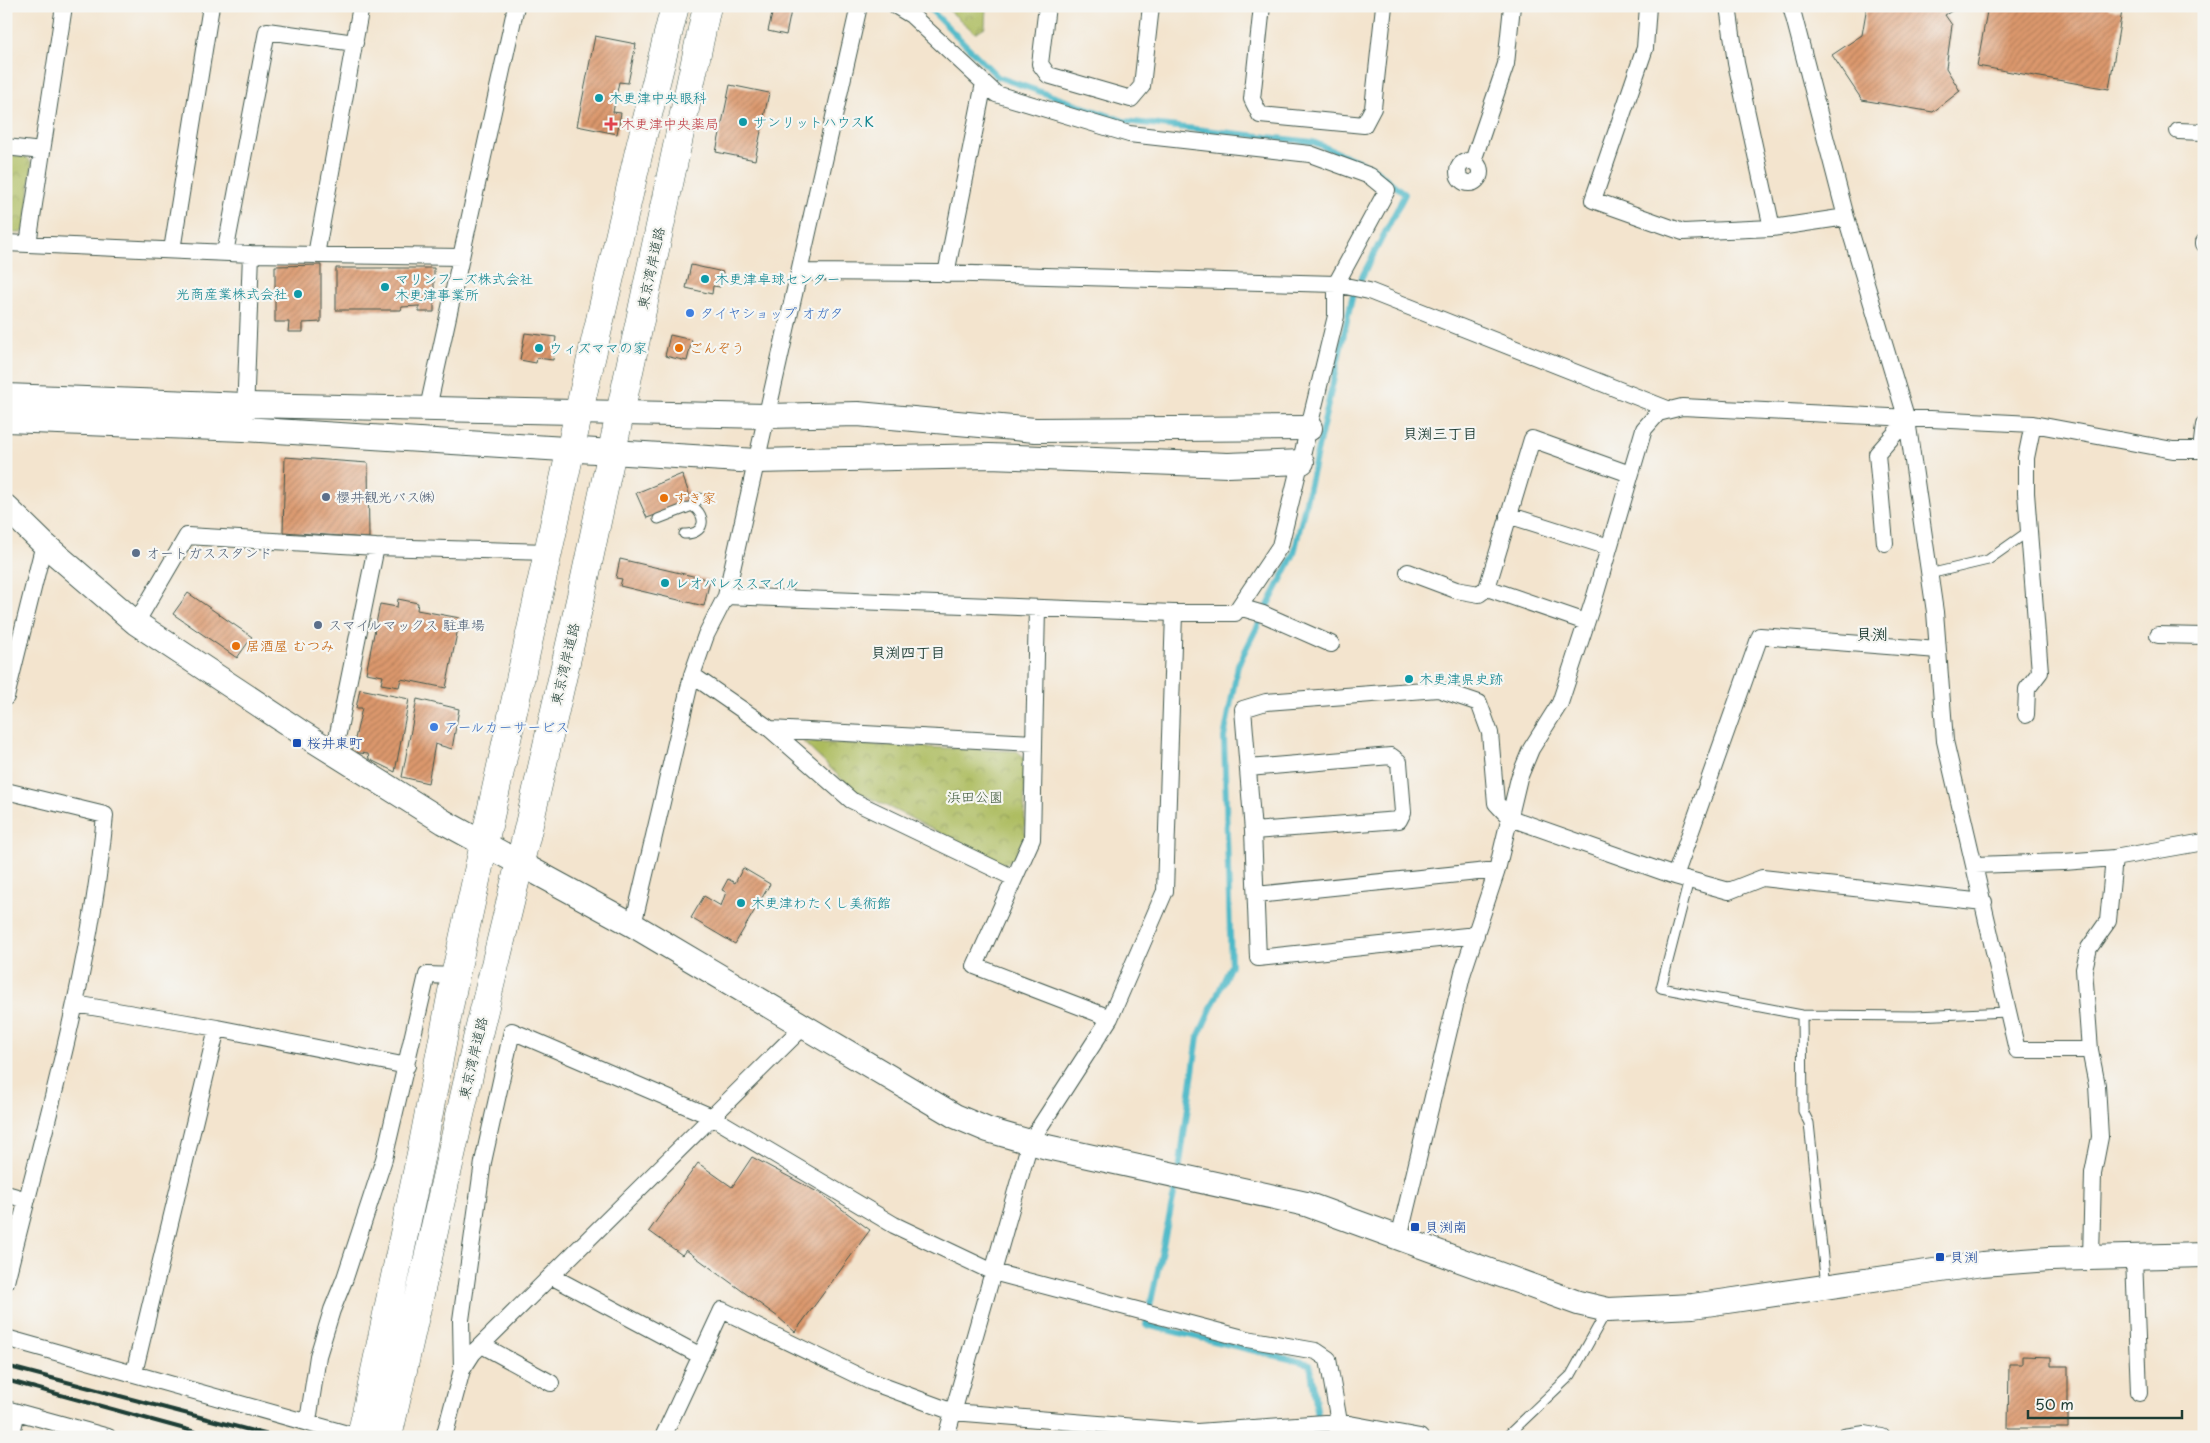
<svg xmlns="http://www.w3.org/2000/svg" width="2210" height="1443" font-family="'Playpen Sans','Klee One',sans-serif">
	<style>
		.park { fill: url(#park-crowns); stroke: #667c48 }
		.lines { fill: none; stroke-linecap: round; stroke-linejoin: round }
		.stream { stroke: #4cb8c7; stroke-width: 6 }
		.building { fill: url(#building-hatch) }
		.lane-casing { stroke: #3f564b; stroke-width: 11 }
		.street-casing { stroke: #3f564b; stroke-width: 18 }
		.secondary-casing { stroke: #3f564b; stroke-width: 26 }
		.highway-casing { stroke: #3f564b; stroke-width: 29 }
		.lane { stroke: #fff; stroke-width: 9 }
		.street { stroke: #fff; stroke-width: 16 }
		.secondary { stroke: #fff; stroke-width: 24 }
		.highway { stroke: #fff; stroke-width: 28 }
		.rail { stroke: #1f3d34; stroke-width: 4 }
		.culture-dot { fill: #0f9aa8; stroke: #f6f6f2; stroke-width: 2 }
		.health-dot { fill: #e0444e; stroke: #f6f6f2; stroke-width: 2 }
		.shop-dot { fill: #3f7fe0; stroke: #f6f6f2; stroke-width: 2 }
		.food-dot { fill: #e8710a; stroke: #f6f6f2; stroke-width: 2 }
		.service-dot { fill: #5c6f8a; stroke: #f6f6f2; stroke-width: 2 }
		.transit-dot { fill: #1a4fb4; stroke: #f6f6f2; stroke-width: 2 }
		.labels { text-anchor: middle; stroke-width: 4.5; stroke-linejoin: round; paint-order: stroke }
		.culture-label { font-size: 14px; fill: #0d838f; stroke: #f6f6f2; text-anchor: start }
		.health-label { font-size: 14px; fill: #be3a42; stroke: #f6f6f2; text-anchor: start }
		.street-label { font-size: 14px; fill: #1f3d34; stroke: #f6f6f2 }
		.shop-label { font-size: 14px; fill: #366cbe; stroke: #f6f6f2; text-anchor: start }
		.food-label { font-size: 14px; fill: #c56008; stroke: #f6f6f2; text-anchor: start }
		.service-label { font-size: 14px; fill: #4e5e75; stroke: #f6f6f2; text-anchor: start }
		.transit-label { font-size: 14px; fill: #164399; stroke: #f6f6f2; text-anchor: start }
		.park-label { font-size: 14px; fill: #425c3e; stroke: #f6f6f2 }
		.neighbourhood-label { font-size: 15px; font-weight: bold; fill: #1f3d34; stroke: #f6f6f2 }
		.quarter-label { font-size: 16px; font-weight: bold; fill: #1f3d34; stroke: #f6f6f2 }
	</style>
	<defs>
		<pattern id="park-crowns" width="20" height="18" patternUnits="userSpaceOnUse" patternTransform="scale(1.25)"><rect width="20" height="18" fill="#acbb5d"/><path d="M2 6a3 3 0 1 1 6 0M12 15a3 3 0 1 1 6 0" fill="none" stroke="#8b994e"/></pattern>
		<pattern id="building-hatch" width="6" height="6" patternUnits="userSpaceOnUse" patternTransform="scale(1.25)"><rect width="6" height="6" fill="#dc986d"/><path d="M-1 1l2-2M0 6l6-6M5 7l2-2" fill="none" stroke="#b27d5a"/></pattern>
	</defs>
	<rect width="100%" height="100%" fill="#f6f6f2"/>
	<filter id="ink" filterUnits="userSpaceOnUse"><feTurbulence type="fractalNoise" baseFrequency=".02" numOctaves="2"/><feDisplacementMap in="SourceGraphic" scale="10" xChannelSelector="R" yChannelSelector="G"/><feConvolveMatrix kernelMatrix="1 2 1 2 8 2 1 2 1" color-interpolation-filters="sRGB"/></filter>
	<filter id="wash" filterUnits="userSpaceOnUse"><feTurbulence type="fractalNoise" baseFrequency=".0096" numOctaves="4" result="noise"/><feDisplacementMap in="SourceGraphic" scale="20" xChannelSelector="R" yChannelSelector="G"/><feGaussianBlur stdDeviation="1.12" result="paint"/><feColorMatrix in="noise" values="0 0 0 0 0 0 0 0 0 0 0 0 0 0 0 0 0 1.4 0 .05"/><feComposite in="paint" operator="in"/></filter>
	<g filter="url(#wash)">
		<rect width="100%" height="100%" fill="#f3e4ce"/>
		<path class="park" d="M 944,6 L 986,6 L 985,27 L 975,33 Z
			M 6,155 L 27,157 L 32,163 L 26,226 L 21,233 L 6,233 Z
			M 803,742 L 1017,751 L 1024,757 L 1025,836 L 1013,861 L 1003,864 L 852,789 Z"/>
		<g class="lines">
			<path class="stream" d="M 927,6 L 998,77 L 1124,121 L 1313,142 L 1372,167 L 1405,194 L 1353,294 L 1294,554 L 1238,665 L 1224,738 L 1231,965 L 1198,1037 L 1179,1170
				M 1177,1180 L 1146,1325 L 1310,1364 L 1321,1437"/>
		</g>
		<g id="blocks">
			<path class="building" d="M 774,6 L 792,6 L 786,35 L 768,31 Z
				M 1867,6 L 1939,6 L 1941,10 L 1946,6 L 1960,6 L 1945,15 L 1952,25 L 1946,68 L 1960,91 L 1933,112 L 1862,100 L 1832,55 L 1862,35 Z
				M 1988,6 L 2108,6 L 2109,9 L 2122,11 L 2109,89 L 1977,66 Z
				M 595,36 L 636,44 L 628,83 L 619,82 L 613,112 L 621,113 L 617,134 L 577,126 Z
				M 730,85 L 769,93 L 755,160 L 716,152 Z
				M 321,265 L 321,322 L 303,323 L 303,332 L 288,332 L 289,322 L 275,322 L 275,266 Z
				M 691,265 L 723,272 L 720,287 L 713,286 L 712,294 L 686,288 Z
				M 336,268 L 434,268 L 434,312 L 419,312 L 419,306 L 402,307 L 401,310 L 336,310 Z
				M 525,333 L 556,337 L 553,360 L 537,358 L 536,363 L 520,360 Z
				M 670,335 L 692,340 L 687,361 L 665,356 Z
				M 285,457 L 368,463 L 369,538 L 283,532 Z
				M 682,474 L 692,502 L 647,518 L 636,493 Z
				M 620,559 L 710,580 L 704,606 L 620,586 L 622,579 L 616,578 Z
				M 188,593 L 252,637 L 237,658 L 173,614 Z
				M 398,599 L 418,603 L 417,610 L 460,618 L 446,688 L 401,679 L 399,687 L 381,684 L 383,676 L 366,673 L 380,604 L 397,607 Z
				M 360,689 L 409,699 L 395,772 L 369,759 L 368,754 L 352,752 L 362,708 L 356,708 Z
				M 417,699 L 459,709 L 452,749 L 435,744 L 428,783 L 402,777 Z
				M 743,868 L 770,884 L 735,944 L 691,918 L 704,896 L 721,906 L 726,892 L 722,890 L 728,879 L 735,883 Z
				M 752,1157 L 823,1195 L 870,1230 L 795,1332 L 778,1317 L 686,1250 L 682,1255 L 649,1231 L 698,1163 L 732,1187 Z
				M 2022,1356 L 2051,1357 L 2051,1366 L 2068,1366 L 2068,1428 L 2008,1428 L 2009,1364 L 2022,1364 Z"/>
		</g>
	</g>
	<g filter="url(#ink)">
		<use href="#blocks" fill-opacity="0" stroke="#3f564b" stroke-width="1"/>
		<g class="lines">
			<g class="lane-casing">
				<path id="lane" d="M 658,519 L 692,506 L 700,498
					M 684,534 C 705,535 708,516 692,506
					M 1929,574 L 1988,560 L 2029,531
					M 1689,880 L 1661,988 L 1802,1015 L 1915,1016 L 2008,1012
					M 1802,1015 L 1803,1111 L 1809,1123 L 1826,1286
					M 1506,1437 L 1571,1375 L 1606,1312"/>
			</g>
			<g class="street-casing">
				<path id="street" d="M 1047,6 L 1040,64 L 1048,75 L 1131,99 L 1142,86 L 1151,6
					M 1262,6 L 1252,99 L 1260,115 L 1364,125 L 1373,108 L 1384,6
					M 1648,6 L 1645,48 L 1593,200 L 1683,232 L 1772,228 L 1846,217
					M 1728,6 L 1736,63 L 1772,228
					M 1791,6 L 1846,217 L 1907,420 L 1935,612 L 1945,741 L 2017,1050 L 2090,1050
					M 2178,131 L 2204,132
					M 6,147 L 42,151
					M1458 172a11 11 0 1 1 22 0a11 11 0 1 1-22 0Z
					M 1473,161 L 1506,64 L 1512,6
					M 2204,242 L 2204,244
					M 6,243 L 251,254 L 461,257
					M 28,244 L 64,6
					M 172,250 L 211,6
					M 225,253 L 267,31 L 355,43
					M 316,255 L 361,6
					M 799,272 L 938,273 L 1336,284 L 1369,291 L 1670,410
					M 946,274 L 984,83
					M 428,408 L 516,6
					M 245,414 L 251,254
					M 2201,450 L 2204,425
					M 1508,515 L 1609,547
					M 1885,543 L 1877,454 L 1907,420
					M 1408,572 L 1456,590 L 1479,594 L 1487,588 L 1532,439 L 1630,474
					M 1487,588 L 1586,622
					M 726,596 L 1174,613 L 1235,613 L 1280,546 L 1336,316 L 1336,284 L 1387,190 L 1370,176 L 1310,154 L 1129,134 L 996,94 L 911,15 L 896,6
					M 1239,607 L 1263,614 L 1331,644
					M 1037,608 L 1032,839 L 975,966 L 1110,1018
					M 136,623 L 187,536 L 376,547 L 549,552
					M 2158,635 L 2204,636
					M 692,675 L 770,729 L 851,800 L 1014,878
					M 6,697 L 44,544
					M 2026,715 L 2027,689 L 2040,672 L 2026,493 L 2026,458 L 2033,424
					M 770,729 L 1034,743
					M 334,753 L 376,547
					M 1248,768 L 1391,756 L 1399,762 L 1403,812 L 1399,820 L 1253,831
					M 6,791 L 105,815 C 91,973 44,1128 6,1282
					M 1975,865 L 2064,862 L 2114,858 L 2204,842
					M 1675,876 L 1760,636 L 1938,650
					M 1256,895 L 1497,870
					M 633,925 L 692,675 L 706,635 L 726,596 L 859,6
					M 1476,935 L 1258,958 L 1253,831 L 1243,709 L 1266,702 L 1438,689 L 1479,703 L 1490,733 L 1496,803 L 1510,818 L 1675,876 L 1729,891 L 1762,878 L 1984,902
					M 75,1004 L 217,1028 L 407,1066
					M 6,1194 L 27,1200
					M 1399,1238 L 1463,972 L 1497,870 L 1519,778 L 1531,749 L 1560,703 L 1595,596 L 1644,429 L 1658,413 L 1682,407 L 2033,424 L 2173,450 L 2204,450
					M 2134,1257 L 2139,1393
					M 2091,1258 L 2093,1173 L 2100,1137 L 2097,1085 L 2090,1050 L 2084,969 L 2089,948 L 2108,921 L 2114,858
					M 551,1276 L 701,1356
					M 6,1338 L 358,1437
					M 482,1345 L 551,1383
					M 462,1370 L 461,1320 L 483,1162 L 512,1031 L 712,1117 L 894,1225 L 993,1272 L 1247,1339 L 1316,1351 L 1328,1359 L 1339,1422 L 1337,1437
					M 134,1373 L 217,1028
					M 6,1409 L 108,1437
					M 308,1421 L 318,1356 L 332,1310 L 345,1278 L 384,1159 L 427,975 L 455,976
					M 11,1437 L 17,1412
					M 444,1437 L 462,1370 L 473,1353 L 804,1026
					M 663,1437 L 722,1310 L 869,1381 L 953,1412 L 1197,1432 L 1339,1422 L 1420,1437
					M 946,1437 L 1030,1142 L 1110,1018 L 1165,891 L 1174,613
					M 1844,1437 L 1865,1434 L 1882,1437"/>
			</g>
			<g class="secondary-casing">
				<path id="secondary" d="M 6,396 L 245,405 L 767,416 L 858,414 L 1035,430 L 1310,428
					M 6,420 L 244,429 L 756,461 L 989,456 L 1228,465 L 1302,462
					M 6,507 L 44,544 L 136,623 L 302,733 L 444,822 L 633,925 L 955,1116 L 988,1130 L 1047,1147 L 1306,1204 L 1578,1303 L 1608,1310 L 1693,1306 L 1982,1264 L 2050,1259 L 2204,1255"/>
			</g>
			<g class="highway-casing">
				<path id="highway" d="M 361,1437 L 422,1149 L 455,976 L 579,411 L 639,151 L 675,6
					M 388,1437 L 477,1039 L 528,829 L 583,587 L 707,6"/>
			</g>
			<use href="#lane" class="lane"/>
			<use href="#street" class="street"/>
			<use href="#secondary" class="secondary"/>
			<use href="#highway" class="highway"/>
			<path class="rail" d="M 6,1366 L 276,1437
				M 6,1380 L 214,1437"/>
		</g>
	</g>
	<g class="culture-dot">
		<circle cx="599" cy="98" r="5"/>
		<circle cx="743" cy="122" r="5"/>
		<circle cx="705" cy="279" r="5"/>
		<circle cx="385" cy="287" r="5"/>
		<circle cx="298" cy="294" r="5"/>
		<circle cx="539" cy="348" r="5"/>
		<circle cx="665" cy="583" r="5"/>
		<circle cx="1409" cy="679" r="5"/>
		<circle cx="741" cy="903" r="5"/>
	</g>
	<path class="health-dot" d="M608.5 116.5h5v5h5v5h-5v5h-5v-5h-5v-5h5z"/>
	<g class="shop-dot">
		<circle cx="690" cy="313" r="5"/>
		<circle cx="434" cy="727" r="5"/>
	</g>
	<g class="food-dot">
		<circle cx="679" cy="348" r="5"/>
		<circle cx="664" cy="498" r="5"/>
		<circle cx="236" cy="646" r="5"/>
	</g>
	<g class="service-dot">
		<circle cx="326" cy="497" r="5"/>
		<circle cx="136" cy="553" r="5"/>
		<circle cx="318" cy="625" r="5"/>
	</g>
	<g class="transit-dot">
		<rect x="292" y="738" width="10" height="10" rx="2.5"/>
		<rect x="1410" y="1222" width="10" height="10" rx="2.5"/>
		<rect x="1935" y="1252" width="10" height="10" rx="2.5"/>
	</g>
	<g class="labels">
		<g class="culture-label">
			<text x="609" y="103">木更津中央眼科</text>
			<text x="753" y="127">サンリットハウスK</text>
			<text x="395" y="284">マリンフーズ株式会社<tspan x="395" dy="16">木更津事業所</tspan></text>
			<text x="715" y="284">木更津卓球センター</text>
			<text x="288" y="299" text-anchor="end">光商産業株式会社</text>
			<text x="549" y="353">ウィズママの家</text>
			<text x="675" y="588">レオパレススマイル</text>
			<text x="1419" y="684">木更津県史跡</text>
			<text x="751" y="908">木更津わたくし美術館</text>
		</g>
		<g class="health-label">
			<text x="621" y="129">木更津中央薬局</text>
		</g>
		<g class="street-label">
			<text transform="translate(651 268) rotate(-78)" y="5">東京湾岸道路</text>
			<text transform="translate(565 664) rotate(-77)" y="5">東京湾岸道路</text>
			<text transform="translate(473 1058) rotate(-77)" y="5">東京湾岸道路</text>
		</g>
		<g class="shop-label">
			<text x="700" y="318">タイヤショップ オガタ</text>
			<text x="444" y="732">アールカーサービス</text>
		</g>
		<g class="food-label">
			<text x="689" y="353">ごんぞう</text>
			<text x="674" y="503">すき家</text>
			<text x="246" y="651">居酒屋 むつみ</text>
		</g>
		<g class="service-label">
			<text x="336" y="502">櫻井観光バス㈱</text>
			<text x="146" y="558">オートガススタンド</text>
			<text x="328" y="630">スマイルマックス 駐車場</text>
		</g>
		<g class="transit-label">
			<text x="307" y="748">桜井東町</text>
			<text x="1425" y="1232">貝渕南</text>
			<text x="1950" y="1262">貝渕</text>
		</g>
		<g class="park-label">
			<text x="975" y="802">浜田公園</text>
		</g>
		<g class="neighbourhood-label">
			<text x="1440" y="439">貝渕三丁目</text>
			<text x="908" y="658">貝渕四丁目</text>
		</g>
		<g class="quarter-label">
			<text x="1872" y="640">貝渕</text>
		</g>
	</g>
	<rect width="2210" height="1443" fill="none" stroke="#f6f6f2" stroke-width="25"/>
	<path d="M2028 1410v8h154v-8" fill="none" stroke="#1f3d34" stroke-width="2.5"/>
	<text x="2035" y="1410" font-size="15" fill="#1f3d34" stroke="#f6f6f2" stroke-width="4" paint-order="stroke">50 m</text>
</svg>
